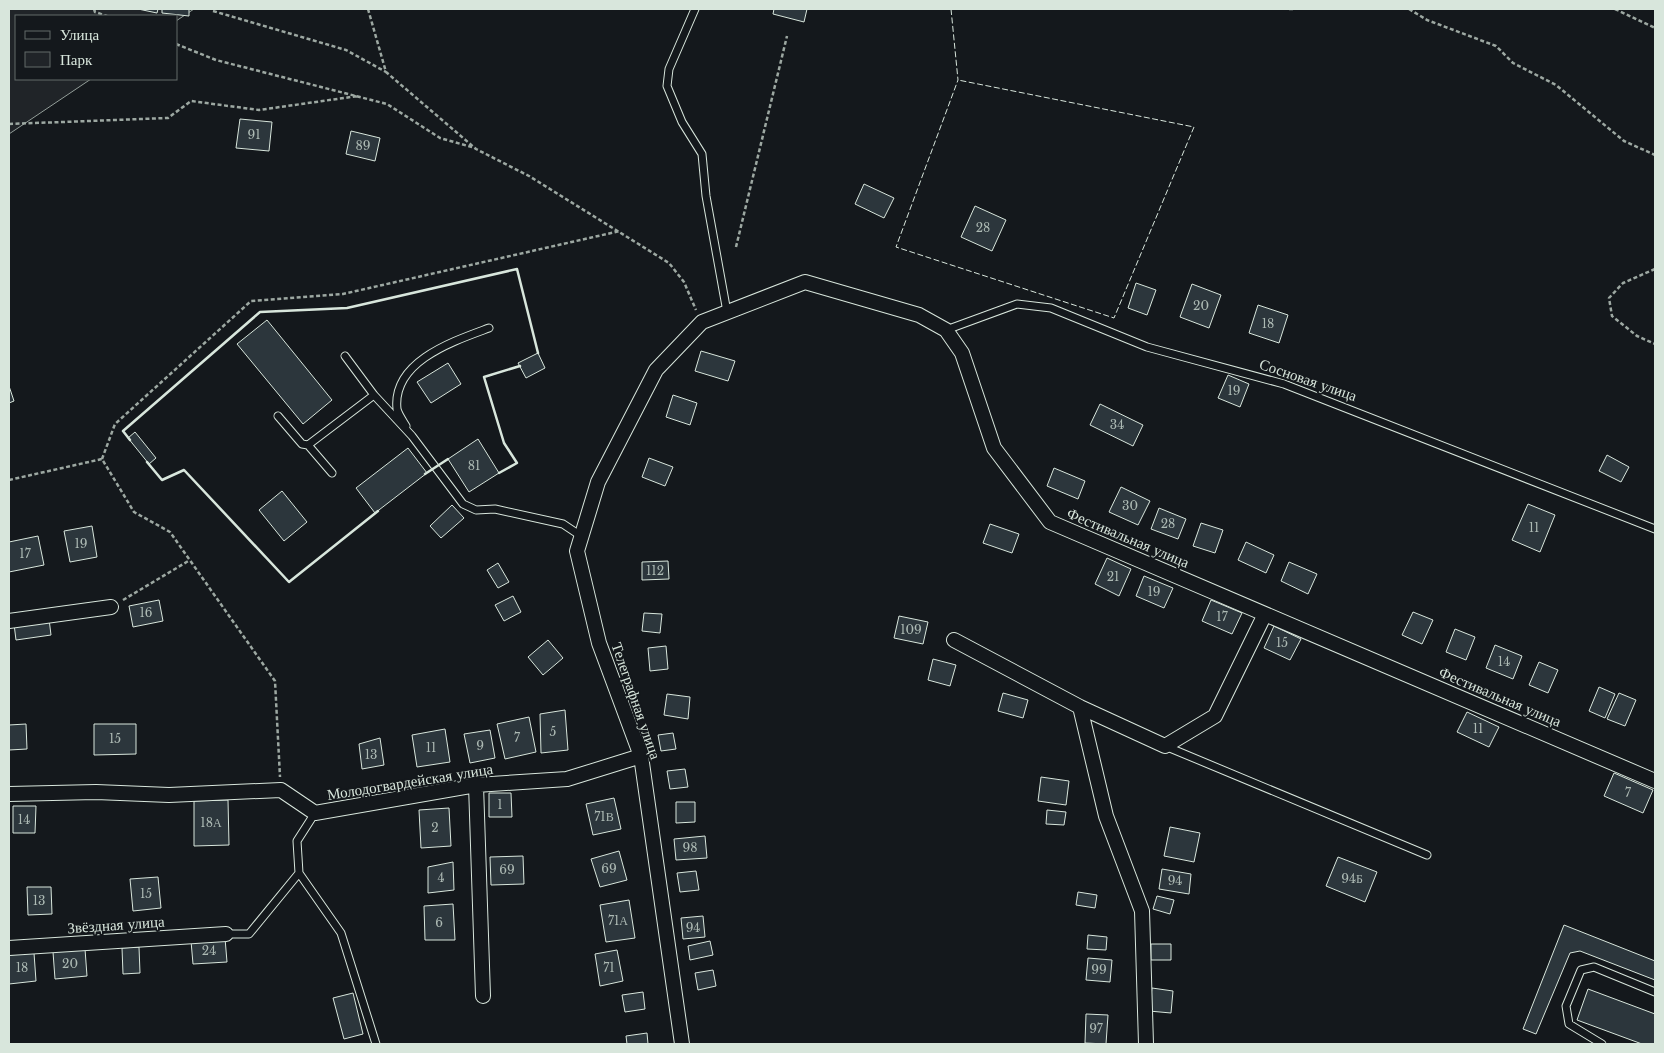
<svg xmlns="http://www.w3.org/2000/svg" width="1664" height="1053" font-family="'Libre Baskerville',serif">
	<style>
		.green { fill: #202428; stroke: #939e99 }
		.building { fill: #2c363c; stroke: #d8e6dc }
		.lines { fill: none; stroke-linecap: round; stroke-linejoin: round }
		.lane-casing { stroke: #d8e6dc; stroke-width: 9 }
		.street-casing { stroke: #d8e6dc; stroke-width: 16 }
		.path { stroke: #9da8a2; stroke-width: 2.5; stroke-dasharray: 4 2.5; stroke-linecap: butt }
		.lane { stroke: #14181c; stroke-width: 7 }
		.street { stroke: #14181c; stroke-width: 14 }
		.fence { stroke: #d8e6dc; stroke-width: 1; stroke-dasharray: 6 2.5; stroke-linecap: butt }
		.wall { stroke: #d8e6dc; stroke-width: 2.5 }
		.labels { text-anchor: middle; stroke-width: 4; stroke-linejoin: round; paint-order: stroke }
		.number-label { font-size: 12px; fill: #adbab4 }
		.street-label { font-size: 15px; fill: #d8e6dc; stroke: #14181c }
	</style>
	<rect width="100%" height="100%" fill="#14181c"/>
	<path class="green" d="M 9,9 L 194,9 L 176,21 L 176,16 L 16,16 L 16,79 L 91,79 L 9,134 Z"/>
	<path class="building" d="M 138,9 L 158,9 L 157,13 Z
		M 162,9 L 189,9 L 189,16 L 162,13 Z
		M 774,9 L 807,9 L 804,22 L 773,14 Z
		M 240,119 L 272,122 L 269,151 L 236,148 Z
		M 351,131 L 380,138 L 375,161 L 346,154 Z
		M 864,184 L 894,198 L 884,218 L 855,204 Z
		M 975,206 L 1006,220 L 992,251 L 961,237 Z
		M 1136,283 L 1156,290 L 1147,315 L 1128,308 Z
		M 1192,284 L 1221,295 L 1209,328 L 1180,317 Z
		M 1258,305 L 1288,315 L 1279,343 L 1249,333 Z
		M 267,320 L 332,400 L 303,424 L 237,344 Z
		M 701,351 L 735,361 L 728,381 L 695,371 Z
		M 538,353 L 545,368 L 526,378 L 518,363 Z
		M 448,363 L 461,384 L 431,403 L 417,382 Z
		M 1228,375 L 1249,384 L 1240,407 L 1218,398 Z
		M 9,386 L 14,401 L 9,403 Z
		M 673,395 L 697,403 L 690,425 L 666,417 Z
		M 1100,404 L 1143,425 L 1133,446 L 1090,425 Z
		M 135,432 L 156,458 L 149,464 L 128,438 Z
		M 478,439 L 499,473 L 469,492 L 448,459 Z
		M 408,448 L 427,473 L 375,513 L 356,488 Z
		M 1607,455 L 1629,467 L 1621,482 L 1599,471 Z
		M 649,458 L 673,467 L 665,486 L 642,477 Z
		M 1054,468 L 1085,481 L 1078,499 L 1047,486 Z
		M 1121,487 L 1150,501 L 1138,525 L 1109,512 Z
		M 282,491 L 307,522 L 284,541 L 259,510 Z
		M 1528,504 L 1555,515 L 1540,552 L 1512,540 Z
		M 452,505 L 464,518 L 441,538 L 430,526 Z
		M 1159,508 L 1186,519 L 1178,539 L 1151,529 Z
		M 1201,523 L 1223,530 L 1215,553 L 1193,546 Z
		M 990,524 L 1019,534 L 1012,553 L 983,543 Z
		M 92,526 L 97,557 L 70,562 L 64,531 Z
		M 38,536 L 44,565 L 9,572 L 9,542 Z
		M 1246,542 L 1274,555 L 1266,573 L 1238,560 Z
		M 1107,558 L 1131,569 L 1119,596 L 1095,584 Z
		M 668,561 L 669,579 L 642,580 L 642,562 Z
		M 1289,562 L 1317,574 L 1308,594 L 1281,581 Z
		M 498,563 L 509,582 L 498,588 L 487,570 Z
		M 1144,576 L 1173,588 L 1164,608 L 1136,596 Z
		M 513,596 L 521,612 L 504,621 L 495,605 Z
		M 159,600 L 163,621 L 133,627 L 129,606 Z
		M 1211,600 L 1242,613 L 1232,634 L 1202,621 Z
		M 1413,612 L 1433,620 L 1422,644 L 1402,635 Z
		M 644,613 L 662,614 L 660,633 L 642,631 Z
		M 899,616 L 928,622 L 923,644 L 894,638 Z
		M 49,619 L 51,635 L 16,640 L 14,624 Z
		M 1274,626 L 1301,639 L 1290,660 L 1264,648 Z
		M 1455,629 L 1475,637 L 1466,660 L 1446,652 Z
		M 548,640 L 563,658 L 543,675 L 528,657 Z
		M 1495,645 L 1522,656 L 1513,679 L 1486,668 Z
		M 666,646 L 668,669 L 650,671 L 648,648 Z
		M 933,659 L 956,665 L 950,686 L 928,680 Z
		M 1539,662 L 1558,670 L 1548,693 L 1529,685 Z
		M 1599,687 L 1615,694 L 1605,718 L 1589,711 Z
		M 1003,693 L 1028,700 L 1023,718 L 998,711 Z
		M 1619,693 L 1636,700 L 1625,726 L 1607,719 Z
		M 667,694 L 690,697 L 688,719 L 664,715 Z
		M 565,710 L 568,750 L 541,753 L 540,714 Z
		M 1467,712 L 1499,727 L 1489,747 L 1457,732 Z
		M 529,717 L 536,752 L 505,759 L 497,724 Z
		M 26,724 L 27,749 L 9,750 L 9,725 Z
		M 94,724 L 136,724 L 136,754 L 94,755 Z
		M 445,729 L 450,762 L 417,767 L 412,735 Z
		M 490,730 L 495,758 L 470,763 L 464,734 Z
		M 673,733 L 676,749 L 661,751 L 658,735 Z
		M 380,738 L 384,765 L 362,769 L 359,744 Z
		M 685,769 L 688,787 L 670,789 L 667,771 Z
		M 1614,773 L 1653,790 L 1643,813 L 1604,796 Z
		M 1041,777 L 1069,781 L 1066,805 L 1038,801 Z
		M 489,793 L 511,793 L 512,817 L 489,817 Z
		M 614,798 L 621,829 L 593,835 L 586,804 Z
		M 228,800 L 229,845 L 194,846 L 194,801 Z
		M 676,802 L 695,802 L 695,822 L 676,823 Z
		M 13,806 L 36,806 L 35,833 L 13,833 Z
		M 449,808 L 451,846 L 421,848 L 419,810 Z
		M 1047,810 L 1066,812 L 1064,825 L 1046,824 Z
		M 1170,827 L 1200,833 L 1194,862 L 1164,856 Z
		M 705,836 L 707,858 L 676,860 L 674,839 Z
		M 619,851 L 627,880 L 600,887 L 591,859 Z
		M 523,856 L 524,884 L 491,885 L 490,857 Z
		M 1338,857 L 1377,872 L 1365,902 L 1326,886 Z
		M 453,862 L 454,890 L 428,893 L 428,867 Z
		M 1162,869 L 1191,874 L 1189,894 L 1159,889 Z
		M 696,871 L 699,890 L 680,892 L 677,873 Z
		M 158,877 L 161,908 L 133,911 L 130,879 Z
		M 27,887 L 51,887 L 52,914 L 28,915 Z
		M 1078,892 L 1097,895 L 1095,908 L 1076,905 Z
		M 1157,896 L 1174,900 L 1170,914 L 1153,909 Z
		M 629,900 L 635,938 L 606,942 L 600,905 Z
		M 453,904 L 455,940 L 425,940 L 424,906 Z
		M 703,916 L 705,937 L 683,939 L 681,918 Z
		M 1564,925 L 1655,961 L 1655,980 L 1580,951 L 1570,953 L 1536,1034 L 1523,1029 Z
		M 1088,935 L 1107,937 L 1106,950 L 1087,949 Z
		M 225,938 L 227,962 L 193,964 L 191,941 Z
		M 710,941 L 713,955 L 690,960 L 688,946 Z
		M 1151,944 L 1171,944 L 1171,960 L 1151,960 Z
		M 139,947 L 140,973 L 123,974 L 122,948 Z
		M 85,949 L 87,976 L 55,979 L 53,952 Z
		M 617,950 L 623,981 L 600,986 L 595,954 Z
		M 34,953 L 36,981 L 9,984 L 9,955 Z
		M 1088,958 L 1112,960 L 1110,982 L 1086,980 Z
		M 713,970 L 716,986 L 698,990 L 695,973 Z
		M 1152,988 L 1173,991 L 1171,1013 L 1149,1011 Z
		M 1588,989 L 1655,1014 L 1655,1044 L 1642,1044 L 1577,1020 Z
		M 643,992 L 645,1009 L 625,1012 L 622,995 Z
		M 353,993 L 363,1034 L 344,1039 L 333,998 Z
		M 1086,1014 L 1108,1015 L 1106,1044 L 1085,1043 Z
		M 647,1033 L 648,1044 L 627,1044 L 626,1036 Z"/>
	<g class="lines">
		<g class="lane-casing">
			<path id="lane" d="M 695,9 L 669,69 L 667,86 L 682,122 L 702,154 L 706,196 L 727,312
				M 946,330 L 1017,304 L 1051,308 L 1147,347 L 1284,384 L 1655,529
				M 345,356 L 374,395
				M 278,416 L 302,444 L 308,445
				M 406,426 C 403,421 398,414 397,409 C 392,361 454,341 489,328
				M 332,473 L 308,445 L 374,395 L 412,436 L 463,504 L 476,510 L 495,509 L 563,524 L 581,536
				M 1165,746 L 1427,855
				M 299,873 L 341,933 L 376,1044
				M 226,934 L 249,934 L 299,873 L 297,841 L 315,813
				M 1602,1044 L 1569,1024 L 1566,1006 L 1581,970 L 1594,967 L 1655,992"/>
		</g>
		<g class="street-casing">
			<path id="street" d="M 9,621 L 111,607
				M 954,640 L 1080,707 L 1165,746 L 1215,716 L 1265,614
				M 1080,707 L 1106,816 L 1142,911 L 1146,1044
				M 476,785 L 483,996
				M 9,794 L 96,792 L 169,795 L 281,790 L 315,813 L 476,785 L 567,779 L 641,756
				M 9,948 L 226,934
				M 682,1044 L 641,756 L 599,643 L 577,551 L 598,482 L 656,370 L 702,322 L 805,282 L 919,315 L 946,330 L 962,353 L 994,448 L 1050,522 L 1655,781"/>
		</g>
		<path class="path" d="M 94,9 L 95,12 L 107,16
			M 368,9 L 386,72 L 476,149 L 529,176 L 669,263 L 684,282 L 696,310
			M 1289,9 L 1293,9
			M 1409,9 L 1427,20 L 1496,46 L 1513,63 L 1556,85 L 1624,141 L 1655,155
			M 1615,9 L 1655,28
			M 213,11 L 346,50 L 386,72
			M 176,44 L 216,60 L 387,104 L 440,138 L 475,148
			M 9,124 L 168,118 L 191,101 L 259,110 L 358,96
			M 736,247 L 787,36
			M 1655,269 L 1623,283 L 1609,298 L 1612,316 L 1637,336 L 1655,344
			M 102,459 L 115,424 L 251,301 L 343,294 L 620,231
			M 9,480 L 102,459 L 134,512 L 170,532 L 275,681 L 280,777
			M 123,600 L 190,560"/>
		<use href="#lane" class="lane"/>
		<use href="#street" class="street"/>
		<path class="fence" d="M 951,9 L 958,80 L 896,247 L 1114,318 L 1194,127 L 958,80"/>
		<path class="wall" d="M 130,440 L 123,431 L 260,312 L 347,308 L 517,269 L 538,353
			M 147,462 L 162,480 L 184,470 L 289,582 L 378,511
			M 499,473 L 517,463 L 504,443 L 484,377 L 520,366
			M 425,474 L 448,459"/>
	</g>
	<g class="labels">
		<g class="number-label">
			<text x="254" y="139">91</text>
			<text x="363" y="150">89</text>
			<text x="983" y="232">28</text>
			<text x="1201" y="310">20</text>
			<text x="1268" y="328">18</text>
			<text x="1234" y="395">19</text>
			<text x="1117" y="429">34</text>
			<text x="474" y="470">81</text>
			<text x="1130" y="510">30</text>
			<text x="1168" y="528">28</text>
			<text x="1534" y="532">11</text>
			<text x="81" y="548">19</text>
			<text x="25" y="558">17</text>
			<text x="655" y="575">112</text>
			<text x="1113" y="581">21</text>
			<text x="1154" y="596">19</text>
			<text x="146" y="617">16</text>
			<text x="1222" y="621">17</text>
			<text x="911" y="634">109</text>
			<text x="1282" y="647">15</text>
			<text x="1504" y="666">14</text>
			<text x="1478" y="733">11</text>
			<text x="553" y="736">5</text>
			<text x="517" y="742">7</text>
			<text x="115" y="743">15</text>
			<text x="480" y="750">9</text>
			<text x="431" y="752">11</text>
			<text x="371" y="759">13</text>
			<text x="1628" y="797">7</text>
			<text x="500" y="809">1</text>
			<text x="604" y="821">71В</text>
			<text x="24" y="824">14</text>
			<text x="211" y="827">18А</text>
			<text x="435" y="832">2</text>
			<text x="690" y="852">98</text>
			<text x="609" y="873">69</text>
			<text x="507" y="874">69</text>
			<text x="441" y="882">4</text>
			<text x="1352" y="883">94Б</text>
			<text x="1175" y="885">94</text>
			<text x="146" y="898">15</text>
			<text x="39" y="905">13</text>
			<text x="618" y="925">71А</text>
			<text x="439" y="927">6</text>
			<text x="693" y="932">94</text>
			<text x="209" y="955">24</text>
			<text x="70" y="968">20</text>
			<text x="22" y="972">18</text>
			<text x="609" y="972">71</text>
			<text x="1099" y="974">99</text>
			<text x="1096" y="1033">97</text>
		</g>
		<g class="street-label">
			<text transform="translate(1308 380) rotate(19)" y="5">Сосновая улица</text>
			<text transform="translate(1128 538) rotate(23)" y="5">Фестивальная улица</text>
			<text transform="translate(1500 697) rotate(23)" y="5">Фестивальная улица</text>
			<text transform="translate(636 701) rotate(71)" y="5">Телеграфная улица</text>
			<text transform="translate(410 782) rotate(-9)" y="5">Молодогвардейская улица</text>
			<text transform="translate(116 925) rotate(-4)" y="5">Звёздная улица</text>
		</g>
	</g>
	<rect width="1664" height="1053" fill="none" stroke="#d8e6dc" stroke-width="20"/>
	<rect x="15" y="15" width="162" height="65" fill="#14181c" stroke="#626a69"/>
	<rect x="25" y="31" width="25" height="8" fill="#14181c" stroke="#626a69"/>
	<text x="60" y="40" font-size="15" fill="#d8e6dc">Улица</text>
	<rect x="25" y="52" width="25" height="15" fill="#202428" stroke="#626a69"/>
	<text x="60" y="65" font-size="15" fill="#d8e6dc">Парк</text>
</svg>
